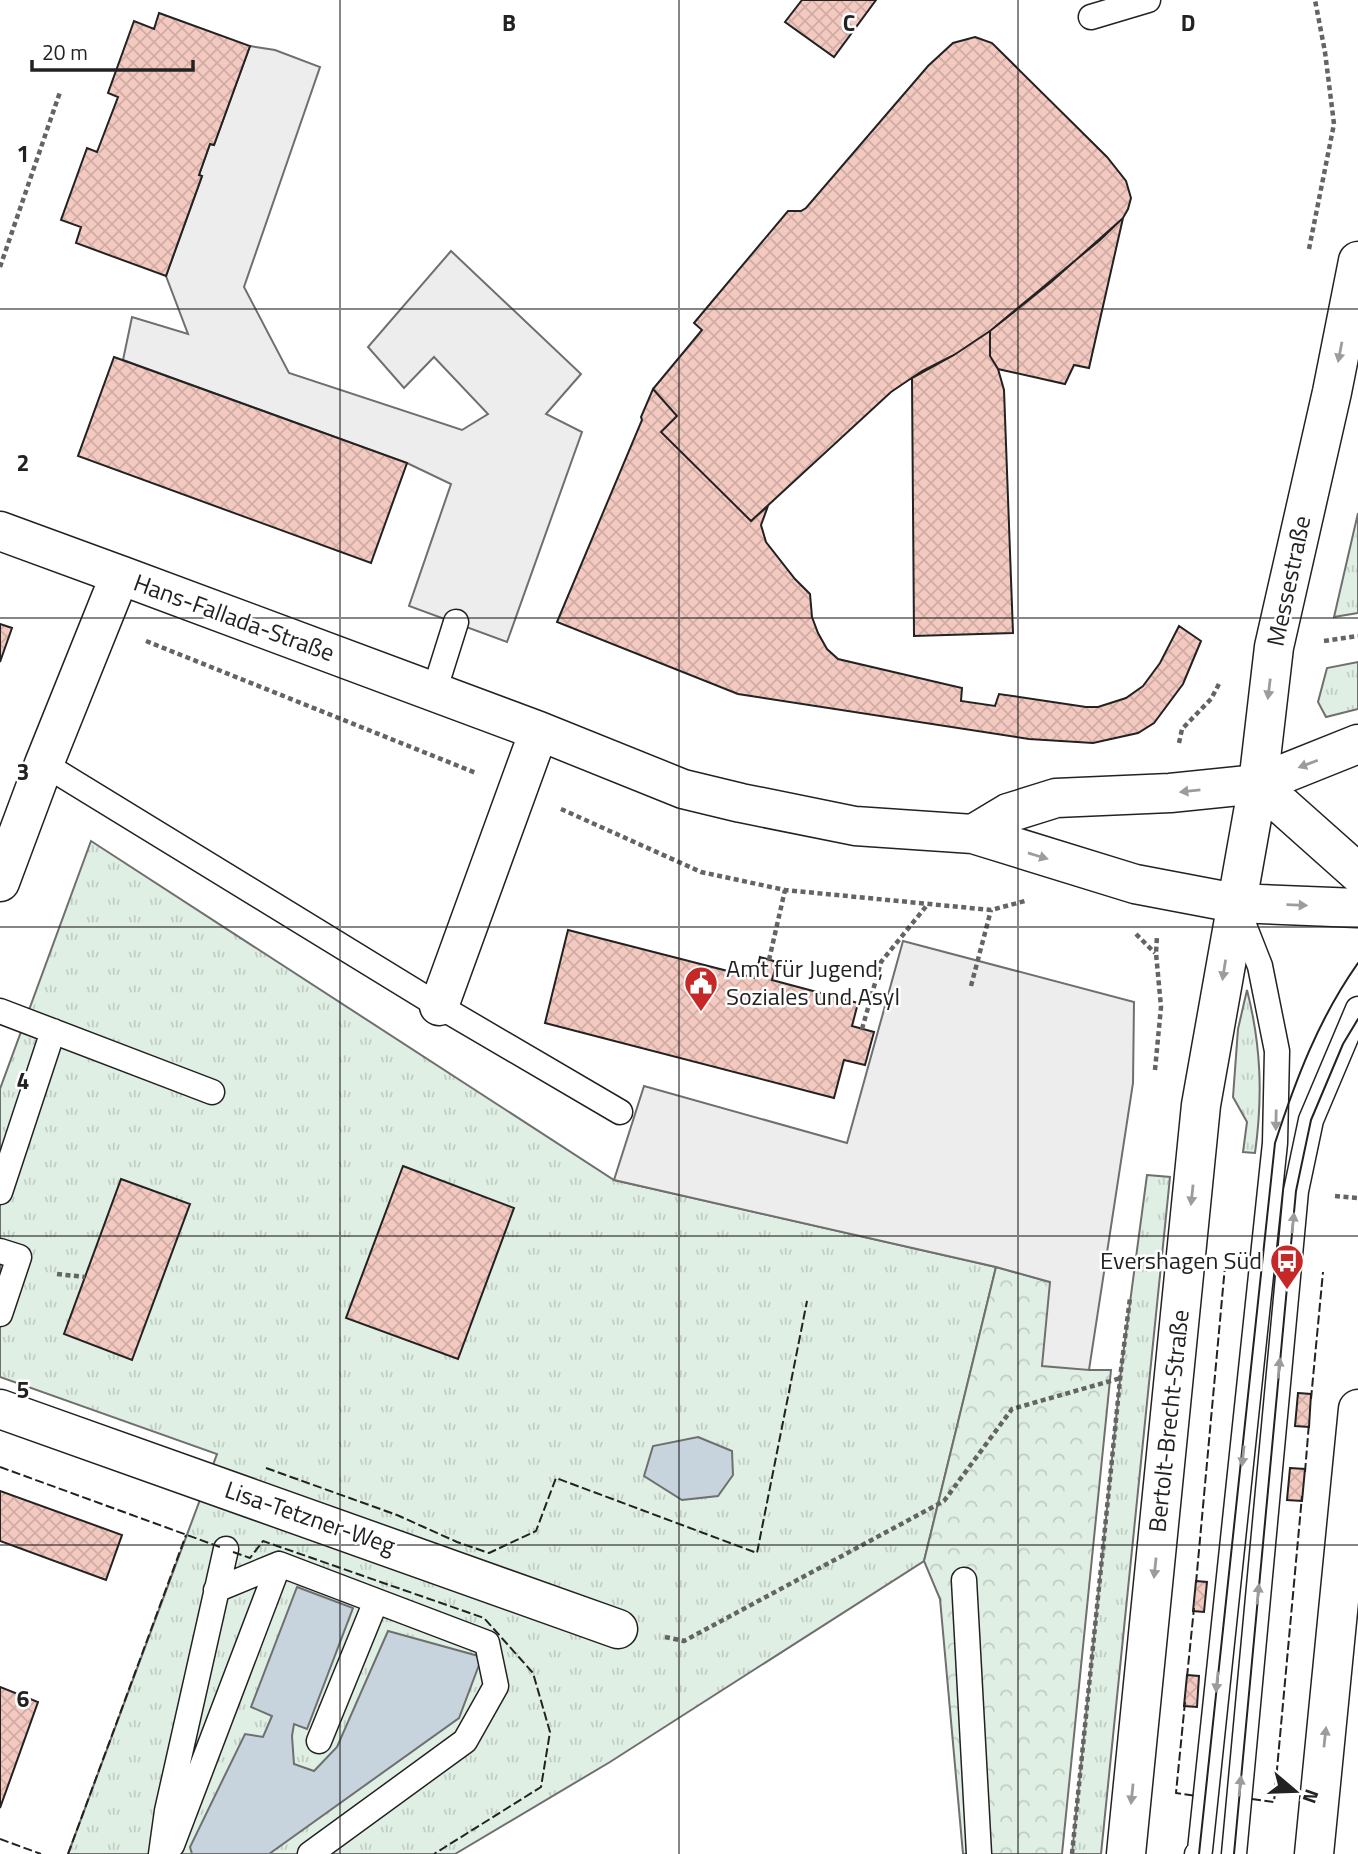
<svg xmlns="http://www.w3.org/2000/svg" width="1358" height="1854" font-family="'Titillium Web',sans-serif">
	<style>
		.grass { fill: url(#grass-tufts); stroke: #6f6f6f; stroke-width: 2 }
		.forest { fill: url(#forest-crowns); stroke: #6f6f6f; stroke-width: 2 }
		.parking { fill: #ededed; stroke: #6f6f6f; stroke-width: 2 }
		.water { fill: #c7d3dd; stroke: #6f6f6f; stroke-width: 2 }
		.building { fill: url(#building-cross-hatch); stroke: #222; stroke-width: 2 }
		.lines { fill: none; stroke-linecap: round; stroke-linejoin: round }
		.service-casing { stroke: #222; stroke-width: 27 }
		.minor-casing { stroke: #222; stroke-width: 41 }
		.secondary-casing { stroke: #222; stroke-width: 41 }
		.path { stroke: #646464; stroke-width: 4.5; stroke-dasharray: 5 3.5; stroke-linecap: butt }
		.service { stroke: #fff; stroke-width: 24 }
		.minor { stroke: #fff; stroke-width: 38 }
		.secondary { stroke: #fff; stroke-width: 38 }
		.tram { stroke: #222; stroke-width: 2 }
		.fence { stroke: #222; stroke-width: 2; stroke-dasharray: 9 3.5; stroke-linecap: butt }
		.oneway { fill: #9c9c9c }
		.grid { fill: none; stroke: #222; stroke-width: 2; stroke-opacity: 0.55 }
		.labels { text-anchor: middle; stroke-width: 5; stroke-linejoin: round; paint-order: stroke }
		.street-label { font-size: 24px; fill: #222; stroke: #fff }
		.poi-label { font-size: 24px; fill: #222; stroke: #fff; text-anchor: start }
		.grid-label { font-size: 23px; text-anchor: middle; font-weight: bold; fill: #222; stroke: #fff; stroke-width: 5; stroke-linejoin: round; paint-order: stroke }
	</style>
	<defs>
		<pattern id="grass-tufts" width="24" height="20" patternUnits="userSpaceOnUse" patternTransform="scale(1.75)"><rect width="24" height="20" fill="#e0efe3"/><path d="M3 7l-1-3M5 7V3M7 7l1-3M15 17l-1-3M17 17v-4M19 17l1-3" fill="none" stroke="#c0cdc2"/></pattern>
		<pattern id="forest-crowns" width="20" height="18" patternUnits="userSpaceOnUse" patternTransform="scale(1.75)"><rect width="20" height="18" fill="#e0efe3"/><path d="M2 6a3 3 0 1 1 6 0M12 15a3 3 0 1 1 6 0" fill="none" stroke="#c0cdc2"/></pattern>
		<pattern id="building-cross-hatch" width="8" height="8" patternUnits="userSpaceOnUse" patternTransform="scale(1.75)"><rect width="8" height="8" fill="#f3c9c0"/><path d="M0 0l8 8M0 8l8-8" fill="none" stroke="#d0aca5"/></pattern>
	</defs>
	<rect width="100%" height="100%" fill="#fff"/>
	<path class="grass" d="M 1358,513 L 1358,613 L 1334,617 Z
		M 1358,662 L 1358,709 L 1326,717 L 1318,702 L 1327,668 Z
		M 91,841 L 614,1180 L 996,1267 L 924,1561 L 610,1762 L 455,1854 L 68,1854 L 217,1454 L 0,1377 L 0,1089 Z
		M 1247,990 C 1261,1045 1263,1096 1255,1153 L 1243,1152 L 1247,1122 L 1233,1097 L 1238,1029 Z
		M 1147,1175 L 1170,1177 L 1101,1854 L 1072,1854 L 1121,1370 Z"/>
	<path class="forest" d="M 996,1267 L 1050,1282 L 1089,1370 L 1111,1370 L 1062,1854 L 963,1854 L 940,1599 L 924,1561 Z"/>
	<path class="parking" d="M 250,46 L 275,50 L 320,67 L 244,287 L 289,373 L 462,430 L 488,414 L 434,357 L 404,388 L 368,347 L 451,251 L 581,374 L 546,414 L 582,432 L 507,642 L 409,606 L 451,484 L 407,463 L 123,360 L 132,317 L 188,334 L 166,276 L 202,176 L 199,175 L 210,144 L 214,145 Z
		M 903,941 L 1134,1002 L 1133,1083 L 1089,1370 L 1042,1366 L 1050,1282 L 996,1267 L 614,1180 L 644,1086 L 847,1143 Z"/>
	<path class="water" d="M 698,1437 L 732,1451 L 733,1475 L 718,1496 L 682,1500 L 644,1476 L 653,1446 Z
		M 297,1587 L 353,1608 L 307,1729 L 294,1724 L 292,1736 L 294,1764 L 314,1771 L 337,1747 L 388,1631 L 482,1657 L 459,1718 L 269,1854 L 192,1854 L 190,1847 L 245,1734 L 263,1737 L 272,1716 L 251,1707 Z"/>
	<path class="building" d="M 802,0 L 876,0 L 834,57 L 785,22 Z
		M 159,13 L 250,46 L 214,145 L 210,144 L 199,175 L 202,176 L 166,276 L 76,243 L 81,227 L 61,220 L 87,148 L 97,152 L 118,97 L 108,93 L 134,21 L 154,29 Z
		M 975,37 L 992,43 L 1107,157 L 1126,181 L 1131,198 L 1128,209 L 1123,218 L 1100,240 L 990,331 L 954,355 L 922,371 L 891,392 L 751,521 L 661,432 L 677,416 L 653,389 L 702,330 L 694,323 L 788,211 L 801,211 L 806,208 L 928,66 L 953,43 Z
		M 1123,218 L 1089,368 L 1074,365 L 1065,384 L 998,369 L 990,356 L 990,331 L 1050,283 Z
		M 990,331 L 990,356 L 998,369 L 1004,390 L 1013,633 L 914,636 L 912,378 L 954,355 Z
		M 114,357 L 407,463 L 371,563 L 78,456 Z
		M 653,389 L 677,416 L 661,432 L 751,521 L 768,506 L 761,525 L 766,542 L 795,579 L 810,594 L 812,617 L 818,633 L 827,649 L 838,659 L 962,688 L 961,701 L 995,706 L 999,694 L 1086,707 L 1098,707 L 1126,698 L 1143,686 L 1160,663 L 1179,626 L 1201,641 L 1183,684 L 1154,723 L 1138,733 L 1093,743 L 1029,739 L 738,694 L 557,622 L 642,420 L 641,417 Z
		M 0,624 L 12,628 L 0,662 Z
		M 568,930 L 755,978 L 760,957 L 777,962 L 772,980 L 858,1003 L 852,1026 L 874,1032 L 865,1065 L 844,1060 L 834,1098 L 545,1023 Z
		M 403,1166 L 514,1208 L 458,1359 L 346,1318 Z
		M 121,1179 L 190,1204 L 132,1360 L 64,1334 Z
		M 1298,1393 L 1311,1394 L 1309,1427 L 1295,1426 Z
		M 1290,1468 L 1305,1469 L 1302,1501 L 1287,1500 Z
		M 0,1491 L 122,1535 L 106,1580 L 0,1541 Z
		M 1196,1581 L 1207,1582 L 1204,1612 L 1193,1611 Z
		M 1187,1675 L 1199,1676 L 1197,1707 L 1184,1706 Z
		M 0,1687 L 38,1702 L 0,1808 Z"/>
	<g class="lines">
		<g class="service-casing">
			<path id="service" d="M 1091,17 L 1148,0
				M 434,692 L 456,622
				M 44,764 L 439,1006 L 620,1112
				M 0,1011 L 212,1092
				M 0,1192 L 53,1031
				M 0,1251 L 19,1257 L 0,1314
				M 964,1580 L 979,1854
				M 216,1590 L 279,1564 L 487,1643 L 496,1686 L 465,1741 L 310,1854
				M 319,1741 L 376,1601
				M 172,1845 L 279,1564
				M 161,1854 L 167,1811 L 226,1549
				M 1197,1854 L 1200,1850 L 1275,1143 L 1277,1051 L 1260,966 L 1238,910
				M 1234,1854 L 1296,1191 L 1311,1120 L 1358,1009"/>
		</g>
		<g class="minor-casing">
			<path id="minor" d="M 0,531 L 120,575
				M 973,834 L 1008,813 L 1056,798 L 1170,793 L 1258,784
				M 0,882 L 44,764 L 120,575 L 539,731 L 683,789 L 741,803 L 855,826 L 973,834 L 1135,884 L 1235,903
				M 439,1006 L 539,731
				M 0,1409 L 618,1629"/>
		</g>
		<g class="secondary-casing">
			<path id="secondary" d="M 1258,784 L 1358,873
				M 1258,784 L 1358,744
				M 1235,903 L 1358,908
				M 1126,1854 L 1201,1105 L 1258,784 L 1274,647 L 1332,392 L 1358,261
				M 1314,1854 L 1358,1409"/>
		</g>
		<path class="path" d="M 1309,249 L 1334,124 L 1325,52 L 1315,0
			M 0,267 L 60,92
			M 146,641 L 476,773
			M 1324,641 L 1358,636
			M 1179,743 L 1182,729 L 1211,699 L 1220,682
			M 561,809 L 701,872 L 785,890 L 991,910 L 1025,901
			M 1136,934 L 1155,953
			M 769,960 L 785,890
			M 971,986 L 991,910
			M 862,1029 L 881,962 L 928,904
			M 1155,1070 L 1161,1007 L 1156,953 L 1157,936
			M 1335,1196 L 1358,1198
			M 57,1274 L 85,1277
			M 665,1637 L 684,1641 L 944,1501 L 1012,1409 L 1121,1378
			M 1072,1854 L 1121,1370 L 1130,1298"/>
		<use href="#service" class="service"/>
		<use href="#minor" class="minor"/>
		<use href="#secondary" class="secondary"/>
		<path class="tram" d="M 1199,1854 L 1275,1143 C 1296,1079 1319,1018 1358,963
			M 1234,1854 L 1296,1191 L 1311,1120 L 1343,1044 L 1358,1019"/>
		<path class="fence" d="M 1311,1399 L 1323,1272
			M 0,1467 L 220,1547
			M 266,1468 L 397,1515 L 457,1542 L 489,1553 L 536,1531 L 556,1478 L 757,1553 L 807,1301
			M 1305,1472 L 1309,1423
			M 233,1552 L 250,1558 L 263,1541 L 484,1618 L 533,1673 L 550,1732 L 541,1787 L 434,1854
			M 1196,1583 L 1225,1266
			M 1187,1677 L 1194,1608
			M 1185,1702 L 1176,1793 L 1196,1796
			M 1252,1799 L 1274,1802 L 1302,1496
			M 0,1839 L 41,1854
			M 68,1854 L 186,1535"/>
	</g>
	<defs><path id="oneway-solid" d="M-6-.8H1V-3.2L6.5 0L1 3.2V.8H-6Z" transform="scale(1.75)"/></defs>
	<g class="oneway">
		<use href="#oneway-solid" transform="translate(1340 352) rotate(101)"/>
		<use href="#oneway-solid" transform="translate(1269 689) rotate(97)"/>
		<use href="#oneway-solid" transform="translate(1308 764) rotate(159)"/>
		<use href="#oneway-solid" transform="translate(1190 791) rotate(174)"/>
		<use href="#oneway-solid" transform="translate(1038 856) rotate(17)"/>
		<use href="#oneway-solid" transform="translate(1297 905) rotate(2)"/>
		<use href="#oneway-solid" transform="translate(1224 970) rotate(99)"/>
		<use href="#oneway-solid" transform="translate(1276 1120) rotate(91)"/>
		<use href="#oneway-solid" transform="translate(1192 1195) rotate(96)"/>
		<use href="#oneway-solid" transform="translate(1293 1223) rotate(-84)"/>
		<use href="#oneway-solid" transform="translate(1279 1368) rotate(-85)"/>
		<use href="#oneway-solid" transform="translate(1243 1456) rotate(96)"/>
		<use href="#oneway-solid" transform="translate(1155 1568) rotate(96)"/>
		<use href="#oneway-solid" transform="translate(1258 1594) rotate(-85)"/>
		<use href="#oneway-solid" transform="translate(1217 1682) rotate(96)"/>
		<use href="#oneway-solid" transform="translate(1325 1737) rotate(-84)"/>
		<use href="#oneway-solid" transform="translate(1240 1786) rotate(-85)"/>
		<use href="#oneway-solid" transform="translate(1132 1794) rotate(96)"/>
	</g>
	<path class="grid" d="M 340,0 L 340,1854M 679,0 L 679,1854M 1018,0 L 1018,1854M 0,309 L 1358,309M 0,618 L 1358,618M 0,927 L 1358,927M 0,1236 L 1358,1236M 0,1545 L 1358,1545"/>
	<defs>
		<g id="civic-pin" transform="scale(1.75)"><path d="M0 17L-7.5 6A9.5 9.5 0 1 1 7.5 6Z" fill="#c62828" stroke="#fff"/><path d="M-.6-6.5H3V-4.5H.6V-3L4-1V1h2V6H-6V1h2V-1L-.6-3ZM-1.2 2.5V6h2.4V2.5Z" fill="#fff"/></g>
		<g id="bus-pin" transform="scale(1.75)"><path d="M0 17L-7.5 6A9.5 9.5 0 1 1 7.5 6Z" fill="#c62828" stroke="#fff"/><path d="M-5-6H5V4H4V6H2V4H-2V6H-4V4H-5ZM-3.5-4V0h7V-4ZM-3.5 1.2v1.5H-2V1.2ZM2 1.2v1.5H3.5V1.2Z" fill="#fff"/></g>
	</defs>
	<g fill-rule="evenodd">
		<use href="#civic-pin" x="701" y="983"/>
		<use href="#bus-pin" x="1287" y="1261"/>
	</g>
	<g class="labels">
		<g class="street-label">
			<text transform="translate(1289 581) rotate(-78)" y="8">Messestraße</text>
			<text transform="translate(234 618) rotate(20)" y="8">Hans-Fallada-Straße</text>
			<text transform="translate(1169 1421) rotate(-84)" y="8">Bertolt-Brecht-Straße</text>
			<text transform="translate(310 1518) rotate(19)" y="8">Lisa-Tetzner-Weg</text>
		</g>
		<g class="poi-label">
			<text x="726" y="977">Amt für Jugend,<tspan x="726" dy="28">Soziales und Asyl</tspan></text>
			<text x="1262" y="1269" text-anchor="end">Evershagen Süd</text>
		</g>
	</g>
	<g class="grid-label">
		<text x="509" y="31">B</text>
		<text x="849" y="31">C</text>
		<text x="1188" y="31">D</text>
		<text x="23" y="162">1</text>
		<text x="23" y="471">2</text>
		<text x="23" y="780">3</text>
		<text x="23" y="1089">4</text>
		<text x="23" y="1398">5</text>
		<text x="23" y="1707">6</text>
	</g>
	<g transform="translate(1295 1791) rotate(109)" stroke="#ffffff" stroke-width="5" paint-order="stroke">
	<path d="M0-5L12 26L0 18L-12 26Z" fill="#222222"/>
	<text y="-10" font-size="19" font-weight="bold" text-anchor="middle" fill="#222222">N</text>
	</g>
	<path d="M32 60v10h161v-10" fill="none" stroke="#222222" stroke-width="3.5"/>
	<text x="42" y="60" font-size="21" fill="#222222" stroke="#ffffff" stroke-width="5" paint-order="stroke">20 m</text>
</svg>
